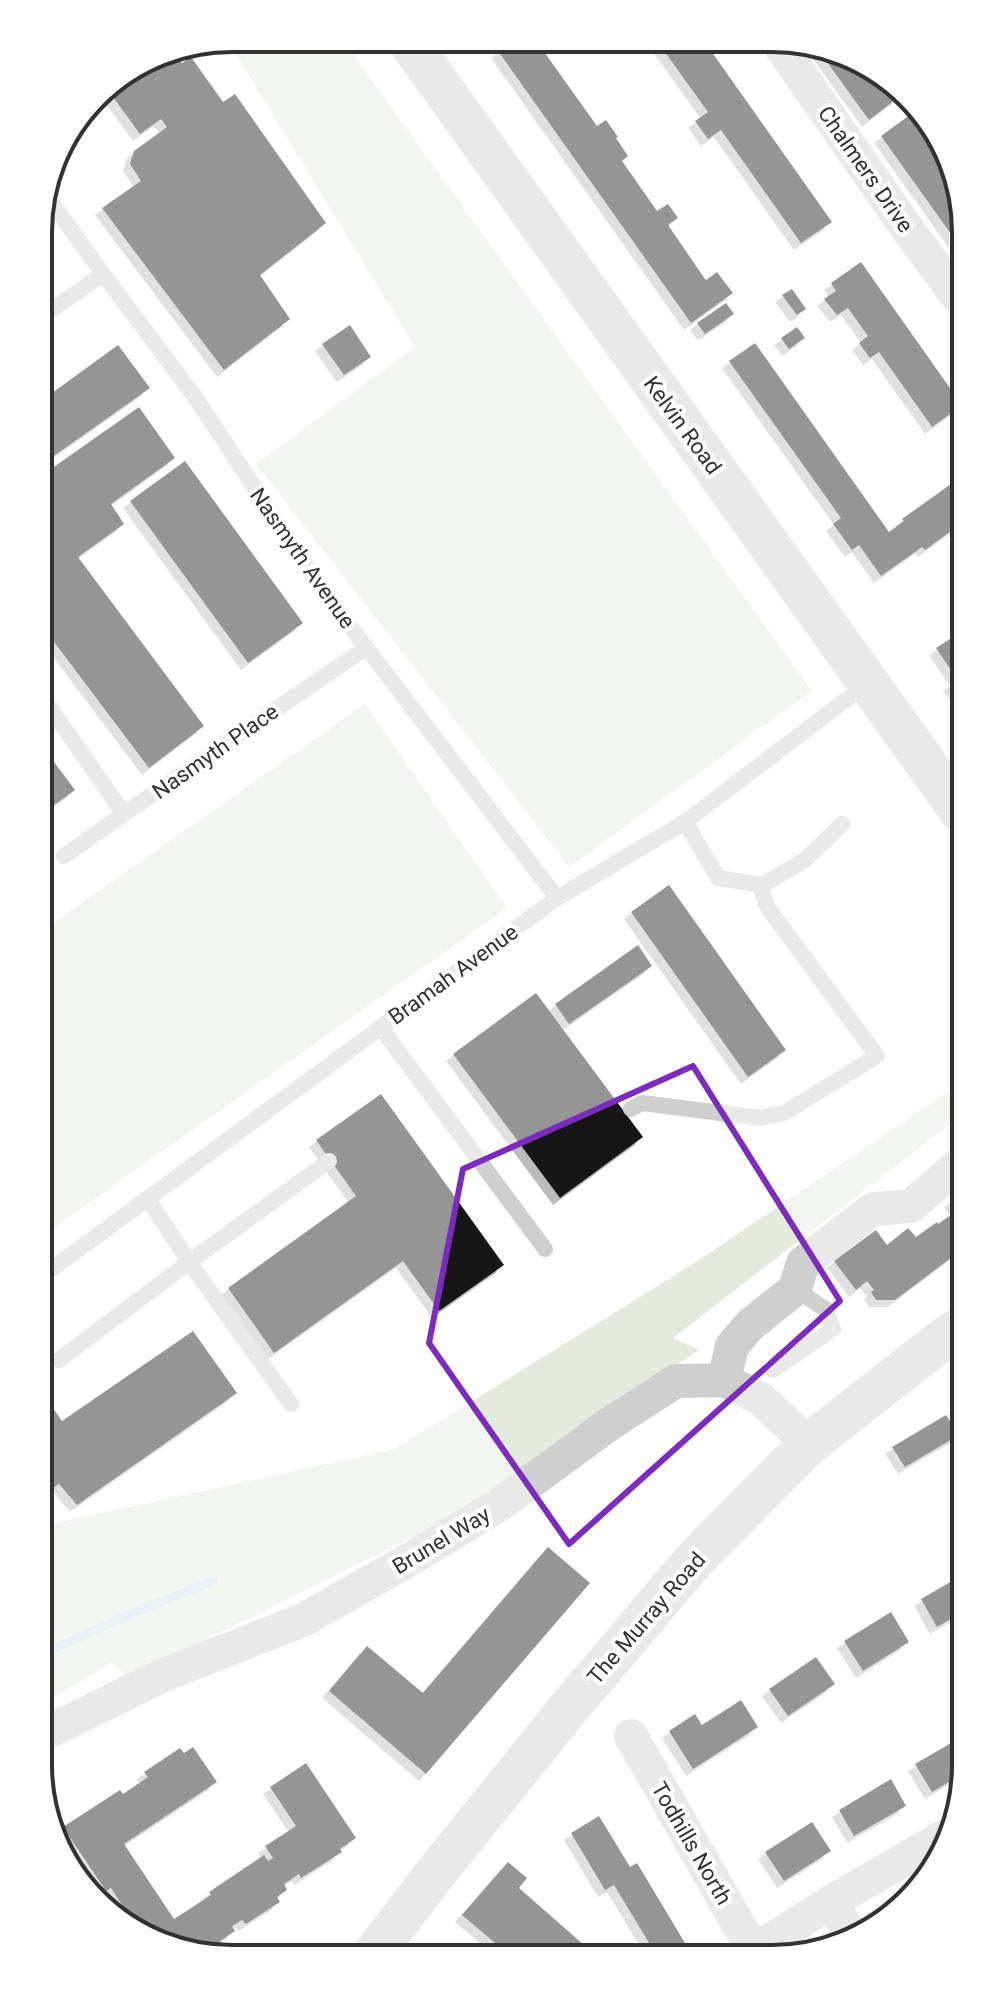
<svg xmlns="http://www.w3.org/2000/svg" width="1004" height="1997" font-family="Roboto,sans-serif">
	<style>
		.green { fill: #e4ebde }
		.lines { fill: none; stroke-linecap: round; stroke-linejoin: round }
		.stream { stroke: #cfdfec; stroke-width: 9 }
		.building { fill: #191919; filter: url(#shadow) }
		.service { stroke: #cfcfcf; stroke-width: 16 }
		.minor { stroke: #cfcfcf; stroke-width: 34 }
		.tertiary { stroke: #cfcfcf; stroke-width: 42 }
		.marked { fill: none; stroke: #7b2cbf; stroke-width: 6; stroke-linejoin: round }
		.labels { text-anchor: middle; stroke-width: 8; stroke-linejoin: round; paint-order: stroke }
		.street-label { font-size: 22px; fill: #323232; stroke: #fff }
		.rim { fill: none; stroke: #323232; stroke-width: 4 }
	</style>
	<defs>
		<filter id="shadow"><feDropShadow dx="-7" dy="7" stdDeviation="0" flood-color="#0004"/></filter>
	</defs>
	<rect width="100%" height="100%" fill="#fff"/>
	<path class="green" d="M 232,38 L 342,39 L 812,691 L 569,867 L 256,464 L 415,347 L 235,53 L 212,42 Z
		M 365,704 L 507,908 L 45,1234 L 43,930 Z
		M 961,1083 L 962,1115 L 673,1338 L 699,1350 L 441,1523 L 129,1678 L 111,1663 L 47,1702 L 47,1525 L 395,1449 L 693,1264 Z"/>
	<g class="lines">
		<path class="stream" d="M 47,1652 L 135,1612 L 213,1581"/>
	</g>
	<path class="building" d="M 514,40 L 539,40 L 537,42 L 597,126 L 606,120 L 618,137 L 616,138 L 628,156 L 622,161 L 657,211 L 668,204 L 678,218 L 668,225 L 705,279 L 706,280 L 717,272 L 733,293 L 691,323 L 498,51 Z
		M 657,41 L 704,41 L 832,222 L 801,243 L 721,130 L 708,139 L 695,121 L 708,112 Z
		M 814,44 L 886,79 L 899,97 L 869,120 Z
		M 173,50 L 182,63 L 191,57 L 223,102 L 235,94 L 326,223 L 260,275 L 290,319 L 224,370 L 102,208 L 141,181 L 130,164 L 134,151 L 167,127 L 161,119 L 140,134 L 105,86 L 158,53 Z
		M 911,114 L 956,177 L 956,241 L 881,136 Z
		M 861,262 L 957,398 L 957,409 L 932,427 L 879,352 L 870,358 L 859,343 L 868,336 L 848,308 L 837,315 L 824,299 L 836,291 L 831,283 Z
		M 792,289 L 806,309 L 797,315 L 782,295 Z
		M 726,303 L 734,314 L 705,334 L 697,323 Z
		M 350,325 L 371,357 L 344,375 L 322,344 Z
		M 797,327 L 805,338 L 789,349 L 781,338 Z
		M 755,343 L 889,532 L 904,521 L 902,519 L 958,479 L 958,526 L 925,550 L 922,547 L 881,576 L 859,545 L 852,550 L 833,524 L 841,518 L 729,361 Z
		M 118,345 L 150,388 L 41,465 L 41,401 Z
		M 139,407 L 175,458 L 111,504 L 124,524 L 78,557 L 204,726 L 149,768 L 42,626 L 41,476 Z
		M 185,461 L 303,623 L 248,663 L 130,501 Z
		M 959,633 L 959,696 L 950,684 L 957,679 L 936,648 Z
		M 42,746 L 75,790 L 43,813 L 43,778 Z
		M 669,885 L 786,1050 L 748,1077 L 631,912 Z
		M 638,945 L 652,966 L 569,1024 L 555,1004 Z
		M 536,993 L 643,1137 L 560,1198 L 453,1054 Z
		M 381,1094 L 504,1265 L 439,1311 L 403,1261 L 274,1353 L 228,1288 L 356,1196 L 316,1140 Z
		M 962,1192 L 962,1252 L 958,1256 L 956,1254 L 895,1300 L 876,1300 L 871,1292 L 874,1290 L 867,1281 L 856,1290 L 834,1261 L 876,1230 L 887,1245 L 908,1228 L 916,1237 L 937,1222 L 938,1224 L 958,1210 L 951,1200 Z
		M 193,1331 L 237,1393 L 77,1505 L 59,1484 L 46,1492 L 46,1398 L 62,1421 Z
		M 946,1415 L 959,1435 L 905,1467 L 892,1447 Z
		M 548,1547 L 590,1583 L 426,1774 L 329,1691 L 367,1646 L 423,1693 Z
		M 964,1574 L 965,1611 L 937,1627 L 921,1599 Z
		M 891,1612 L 909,1642 L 863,1671 L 844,1641 Z
		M 816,1657 L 835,1684 L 788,1716 L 769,1689 Z
		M 741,1700 L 758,1727 L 693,1769 L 669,1731 L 695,1714 L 702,1725 Z
		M 963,1736 L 965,1740 L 966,1772 L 932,1792 L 915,1764 Z
		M 193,1747 L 217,1782 L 124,1844 L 174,1919 L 211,1895 L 209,1892 L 264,1855 L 268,1861 L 273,1858 L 265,1846 L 296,1826 L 270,1787 L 306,1763 L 356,1838 L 340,1849 L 342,1852 L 301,1878 L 299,1874 L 284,1884 L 287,1890 L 277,1897 L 280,1902 L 246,1924 L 242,1920 L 232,1926 L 235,1931 L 220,1941 L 223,1946 L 206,1957 L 126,1921 L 124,1917 L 128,1914 L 111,1888 L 106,1891 L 63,1827 L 120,1790 L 123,1794 L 148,1777 L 144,1772 L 180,1748 L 184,1753 Z
		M 891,1779 L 906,1806 L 854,1836 L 839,1810 Z
		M 599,1816 L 630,1867 L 637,1863 L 685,1943 L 672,1951 L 654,1951 L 614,1885 L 605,1890 L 571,1833 Z
		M 812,1822 L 831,1851 L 784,1881 L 765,1852 Z
		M 508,1862 L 527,1878 L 519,1888 L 592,1952 L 507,1953 L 462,1915 Z"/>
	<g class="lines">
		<path class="service" d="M 44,192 L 103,274
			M 40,318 L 103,274 L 195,397 L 321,588 L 557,898
			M 42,696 L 124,814
			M 685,822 L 718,878 L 762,885 L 805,860 L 842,824
			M 64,856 L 223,745 L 366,648
			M 381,1028 L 545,1249
			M 631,1109 L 642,1103 L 760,1118 L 784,1113 L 877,1056 L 768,908 L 759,884
			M 148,1199 L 189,1262 L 291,1404
			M 45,1274 L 557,898 L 685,822 L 868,683
			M 59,1360 L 189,1262 L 329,1161
			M 773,1370 L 833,1329 L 825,1309 L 795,1289"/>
		<path class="minor" d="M 777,41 L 901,220 L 957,296
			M 724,1380 L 732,1346 L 750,1325 L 795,1289 L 803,1263 L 873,1209 L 911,1206 L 962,1162
			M 48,1732 L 161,1676 L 303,1620 L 412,1558 L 499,1505 L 608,1425 L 676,1381 L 724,1380 L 761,1399 L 809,1444
			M 631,1736 L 753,1950
			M 831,1902 L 852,1936
			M 755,1950 L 831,1902 L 943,1837"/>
		<path class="tertiary" d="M 407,39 L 960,811
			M 373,1955 L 434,1875 L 568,1709 L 695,1559 L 809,1444 L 942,1340 L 963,1326"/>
	</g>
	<path d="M0 0H1004V1997H0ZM 693,1066 L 840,1301 L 569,1544 L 429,1343 L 463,1169 Z" fill="#fff" fill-opacity=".55" fill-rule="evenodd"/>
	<path class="marked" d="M 693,1066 L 840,1301 L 569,1544 L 429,1343 L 463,1169 Z"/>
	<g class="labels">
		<g class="street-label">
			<text transform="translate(866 169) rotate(55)" y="8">Chalmers Drive</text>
			<text transform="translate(683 425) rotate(54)" y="8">Kelvin Road</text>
			<text transform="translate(303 558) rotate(55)" y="8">Nasmyth Avenue</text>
			<text transform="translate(215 751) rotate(-35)" y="8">Nasmyth Place</text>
			<text transform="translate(453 974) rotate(-36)" y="8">Bramah Avenue</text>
			<text transform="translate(441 1540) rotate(-31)" y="8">Brunel Way</text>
			<text transform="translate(646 1618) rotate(-49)" y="8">The Murray Road</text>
			<text transform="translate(692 1843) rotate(60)" y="8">Todhills North</text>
		</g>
	</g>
	<path d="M0 0H1004V1997H0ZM232 52H772A180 180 0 0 1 952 232V1765A180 180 0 0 1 772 1945H232A180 180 0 0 1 52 1765V232A180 180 0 0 1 232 52Z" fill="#fff" fill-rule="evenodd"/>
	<path class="rim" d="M232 52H772A180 180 0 0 1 952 232V1765A180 180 0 0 1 772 1945H232A180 180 0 0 1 52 1765V232A180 180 0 0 1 232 52Z"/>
</svg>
